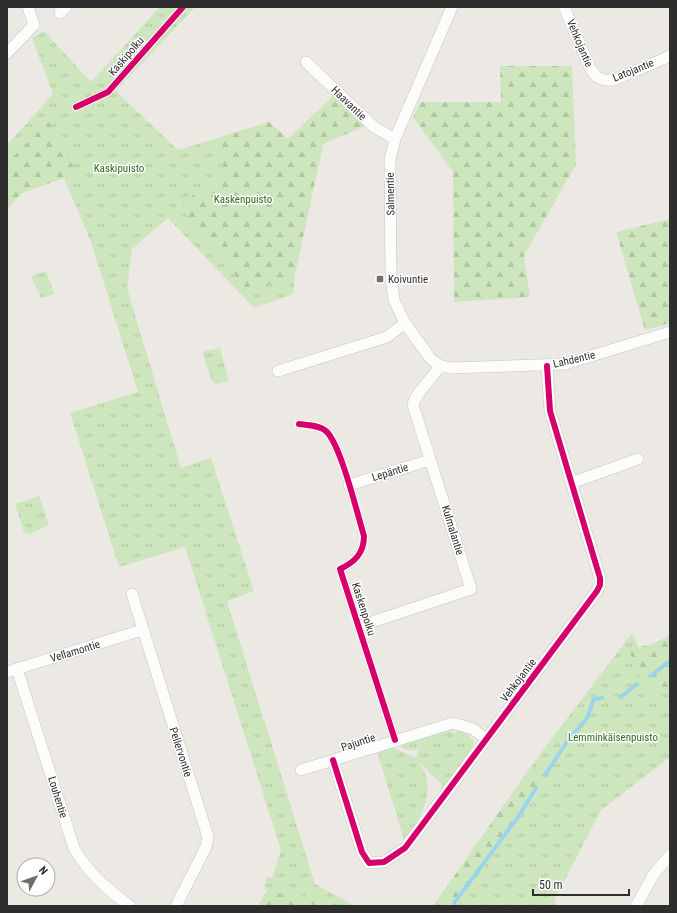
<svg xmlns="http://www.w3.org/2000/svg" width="677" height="913" font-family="'Roboto Condensed',sans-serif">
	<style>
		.grass { fill: url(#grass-tufts) }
		.forest { fill: url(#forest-firs) }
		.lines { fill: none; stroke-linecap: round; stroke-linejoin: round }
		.stream { stroke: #99d6ec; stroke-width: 4 }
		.minor-casing { stroke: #c5c4c5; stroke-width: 12 }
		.minor { stroke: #fcfcfb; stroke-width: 11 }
		.cycleway-casing { stroke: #fff; stroke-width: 8 }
		.cycleway { stroke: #d6006c; stroke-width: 6 }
		.poi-dot { fill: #706f6e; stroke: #fff; stroke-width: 1.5 }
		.labels { text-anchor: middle; stroke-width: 3; stroke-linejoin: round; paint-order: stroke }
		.street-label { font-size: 11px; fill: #2e2e2e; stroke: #fff }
		.park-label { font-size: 11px; fill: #2c6e1b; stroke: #fff }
		.poi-label { font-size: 11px; fill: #2e2e2e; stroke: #fff; text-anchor: start }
	</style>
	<defs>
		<pattern id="grass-tufts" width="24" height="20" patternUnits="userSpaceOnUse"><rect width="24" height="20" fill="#cee6be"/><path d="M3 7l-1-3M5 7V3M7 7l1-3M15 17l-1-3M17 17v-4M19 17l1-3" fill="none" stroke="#b1c6a4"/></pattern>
		<pattern id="forest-firs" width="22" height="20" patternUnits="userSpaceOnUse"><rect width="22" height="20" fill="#cee6be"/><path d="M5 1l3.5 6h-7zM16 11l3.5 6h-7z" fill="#b1c6a4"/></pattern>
	</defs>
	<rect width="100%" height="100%" fill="#ece8e4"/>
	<path class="grass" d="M 160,7 L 195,7 L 116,91 L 178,150 L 269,122 L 288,139 L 333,96 L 365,126 L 323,144 L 295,274 L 293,294 L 254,308 L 168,218 L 132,249 L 127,288 L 181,468 L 211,458 L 254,591 L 227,601 L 315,884 L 355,906 L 258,906 L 268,889 L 264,889 L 267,876 L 272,878 L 281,850 L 185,547 L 119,567 L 70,413 L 138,392 L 91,242 L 64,178 L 22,193 L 7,209 L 7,145 L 53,94 L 32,38 L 44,31 L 91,82 Z
		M 46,271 L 54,294 L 41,298 L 31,276 Z
		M 220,348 L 229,381 L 215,384 L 212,381 L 202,352 Z
		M 39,496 L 49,525 L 30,534 L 24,532 L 15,504 Z
		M 632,633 L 645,662 L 670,650 L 670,757 L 601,810 L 554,901 L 557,906 L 433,906 L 537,758 Z
		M 446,729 L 454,729 L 451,731 L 454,734 L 458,730 L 466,732 L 474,742 L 473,748 L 442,789 L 441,784 L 419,762 C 438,789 422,818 404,840 L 377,751 L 391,747 L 416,758 L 419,749 C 412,751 404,751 399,745 Z"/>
	<path class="forest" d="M 500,66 L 572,66 L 576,164 L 524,256 L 530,297 L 454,302 L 453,172 L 413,117 L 420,102 L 501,102 Z
		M 333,96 L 365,126 L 323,144 L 295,274 L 246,294 L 225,257 L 190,222 L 182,203 L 226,172 L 209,141 L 269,122 L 288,139 Z
		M 48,121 L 77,173 L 22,193 L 7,209 L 7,163 Z
		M 670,219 L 670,323 L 645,330 L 616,232 Z
		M 670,634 L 670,689 L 653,691 L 637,673 L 630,651 C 645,644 657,645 670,634 Z
		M 528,771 L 537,782 L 538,792 L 457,905 L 454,906 L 443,892 Z
		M 268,889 L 294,900 L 296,906 L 258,906 Z
		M 303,889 L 339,906 L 311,906 Z"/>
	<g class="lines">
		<path class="stream" d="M 650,676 L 670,661
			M 621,697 L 637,684
			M 545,775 L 567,742 L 587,718 L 594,699 L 602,698
			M 454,903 L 518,817 L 536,788"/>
		<g class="minor-casing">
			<path id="minor" d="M 452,7 L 395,139 L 390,159 L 391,277 L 394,300 L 405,323 L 430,358 L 440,366 L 451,368 L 565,364 L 670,332
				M 564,7 L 590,68 L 597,77 L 604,80 L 614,80 L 670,56
				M 60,13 L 66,7
				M 7,53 L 34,25 L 28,7
				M 306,62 L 374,127 L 395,139
				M 278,371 L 387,337 L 405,323
				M 571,483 L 638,459
				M 349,485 L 430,460
				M 132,594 L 208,837 L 206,847 L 176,906
				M 360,626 L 471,589 L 413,405 C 415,393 433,378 440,366
				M 17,669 L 74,848 C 86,870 109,891 130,906
				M 7,672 L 142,630
				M 333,760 L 362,852 L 369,863 L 384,862 L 405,848 L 597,591 L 600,585 L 600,578 L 550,411 L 547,366
				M 301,770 L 453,723 L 473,729 L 486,739
				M 636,906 L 654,874 L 670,855"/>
		</g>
		<use href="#minor" class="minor"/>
		<g class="cycleway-casing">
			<path id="cycleway" d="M 76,107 L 108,92 L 183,7
				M 299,424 C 308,425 319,425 326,431 C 341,445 357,513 364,536 C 364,553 355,562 340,569 L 395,740
				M 333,760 L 362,852 L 369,863 L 384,862 L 405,848 L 597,591 L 600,585 L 600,578 L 550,411 L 547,366"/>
		</g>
		<use href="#cycleway" class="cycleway"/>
	</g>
	<rect class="poi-dot" x="376" y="275" width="8" height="8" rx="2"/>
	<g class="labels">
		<g class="street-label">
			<text transform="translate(580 43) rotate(67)" y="4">Vehkojantie</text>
			<text transform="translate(126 56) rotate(-49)" y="4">Kaskipolku</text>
			<text transform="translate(633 70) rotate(-22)" y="4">Latojantie</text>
			<text transform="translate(349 103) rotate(44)" y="4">Haavantie</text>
			<text transform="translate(390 194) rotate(-91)" y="4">Salmentie</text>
			<text transform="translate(574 359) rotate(-13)" y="4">Lahdentie</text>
			<text transform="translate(390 472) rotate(-17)" y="4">Lepäntie</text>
			<text transform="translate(453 530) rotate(73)" y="4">Kulmalantie</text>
			<text transform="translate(364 609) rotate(72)" y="4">Kaskenpolku</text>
			<text transform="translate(75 651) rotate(-17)" y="4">Vellamontie</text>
			<text transform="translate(518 680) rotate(-53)" y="4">Vehkojantie</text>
			<text transform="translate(358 742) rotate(-18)" y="4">Pajuntie</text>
			<text transform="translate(181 752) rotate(72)" y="4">Pellervontie</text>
			<text transform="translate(58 797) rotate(73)" y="4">Louhentie</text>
		</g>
		<g class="park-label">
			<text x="119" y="172">Kaskipuisto</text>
			<text x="243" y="203">Kaskenpuisto</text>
			<text x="613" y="741">Lemminkäisenpuisto</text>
		</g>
		<g class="poi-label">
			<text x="388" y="283">Koivuntie</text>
		</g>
	</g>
	<rect width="677" height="913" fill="none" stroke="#2e2e2e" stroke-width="16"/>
	<g transform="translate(36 877) rotate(49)"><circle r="19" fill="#ffffff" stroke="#ababab"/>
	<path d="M0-3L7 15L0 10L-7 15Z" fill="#706f6e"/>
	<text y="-6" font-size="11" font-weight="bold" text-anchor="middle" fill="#2e2e2e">N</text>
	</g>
	<path d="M533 889v6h96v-6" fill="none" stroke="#2e2e2e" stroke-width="2"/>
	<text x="539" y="889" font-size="12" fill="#2e2e2e" stroke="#ffffff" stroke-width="3" paint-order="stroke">50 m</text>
</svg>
